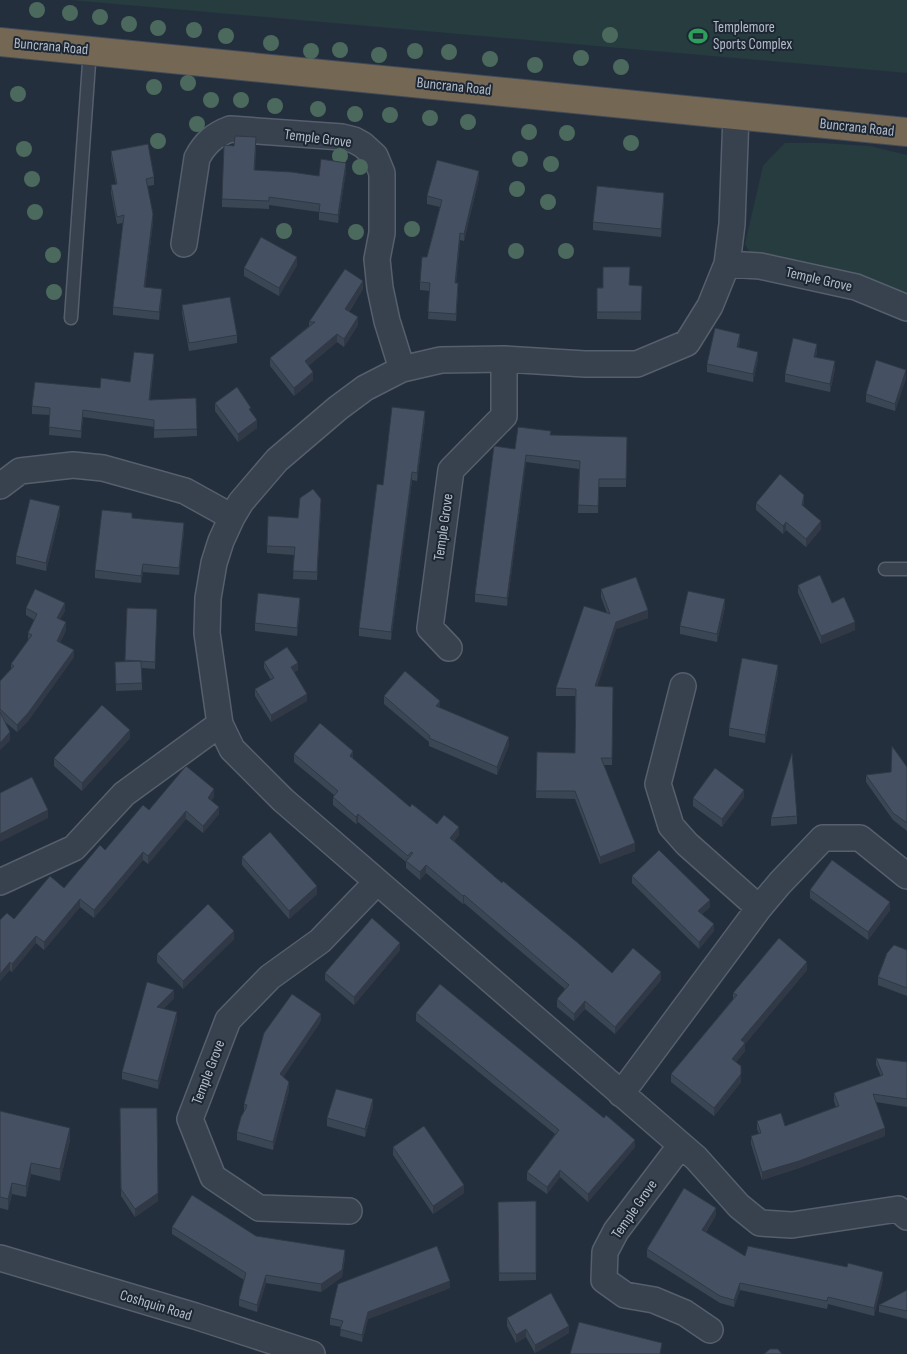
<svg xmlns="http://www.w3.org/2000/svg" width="907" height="1354" font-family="'Sofia Sans Condensed',sans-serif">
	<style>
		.green { fill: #263c3f }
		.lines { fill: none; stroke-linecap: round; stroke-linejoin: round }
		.lane-casing { stroke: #565f6c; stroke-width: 15 }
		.street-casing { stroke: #565f6c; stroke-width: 28 }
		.highway-casing { stroke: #434c59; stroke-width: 30 }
		.lane { stroke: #38414e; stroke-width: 12 }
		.street { stroke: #38414e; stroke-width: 25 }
		.highway { stroke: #746855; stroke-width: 28 }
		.tree { fill: #4b6a5d }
		.wall { fill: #3b4654 }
		.shaded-wall { fill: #303945 }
		.building { fill: #455162; stroke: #303945 }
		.labels { text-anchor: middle; stroke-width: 4; stroke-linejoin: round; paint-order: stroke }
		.poi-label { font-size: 15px; fill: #b4bcc9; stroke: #1d2633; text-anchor: start }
		.street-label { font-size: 15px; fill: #b4bcc9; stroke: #1d2633 }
	</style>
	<rect width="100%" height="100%" fill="#242f3e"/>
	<path class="green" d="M 70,0 L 907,0 L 907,73 Z
		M 785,143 L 821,143 L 870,146 L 907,155 L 907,296 L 754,260 L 745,244 L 763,166 L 770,158 Z"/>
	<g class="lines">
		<g class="lane-casing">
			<path id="lane" d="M 71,318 L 90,49
				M 885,569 L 907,569"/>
		</g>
		<g class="street-casing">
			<path id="street" d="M 736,115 L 732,224 L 727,264 L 710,306 L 687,343 L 637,364 L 585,364 L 504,359 L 441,360 L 402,369 L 365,388 L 338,408 L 277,460 L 241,502 L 232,517 L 221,541 L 214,563 L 208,598 L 207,633 L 220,724 L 232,749 L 283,800 L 696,1158 L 739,1206 L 760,1223 L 792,1225 L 898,1209 L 907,1217
				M 184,244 L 197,158 C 205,143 214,135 230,129 L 342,137 L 354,140 L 363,145 L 375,156 L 382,173 L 382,233 L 377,259 L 380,288 L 387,321 L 402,369
				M 727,264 L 760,266 L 856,287 L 907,308
				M 0,486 L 20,471 L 73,465 L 103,468 L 185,491 L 232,517
				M 449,648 L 430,628 L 451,470 L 504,416 L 504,359
				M 683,686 L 658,784 L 671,826 L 687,844 L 759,908
				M 0,882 L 74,848 L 124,794 L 220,724
				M 621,1094 L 759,908 L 780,883 L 823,838 L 860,838 L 907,876
				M 681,1145 L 616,1231 L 605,1252 L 604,1280 L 625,1295 L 654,1300 L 685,1313 L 710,1330
				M 349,1211 L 259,1208 L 213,1177 L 190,1119 L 228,1020 L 270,977 L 320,941 L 376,883
				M 0,1258 L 195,1316 L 312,1354"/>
		</g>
		<g class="highway-casing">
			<path id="highway" d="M 0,42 L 907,132"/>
		</g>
		<use href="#lane" class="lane"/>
		<use href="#street" class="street"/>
		<use href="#highway" class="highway"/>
	</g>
	<g class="tree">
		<circle cx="37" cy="10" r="8"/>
		<circle cx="70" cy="13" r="8"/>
		<circle cx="100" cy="17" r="8"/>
		<circle cx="129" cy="24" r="8"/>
		<circle cx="158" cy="28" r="8"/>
		<circle cx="194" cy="30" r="8"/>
		<circle cx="610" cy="35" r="8"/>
		<circle cx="226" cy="36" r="8"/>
		<circle cx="271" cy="43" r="8"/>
		<circle cx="340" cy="50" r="8"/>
		<circle cx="311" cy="51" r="8"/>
		<circle cx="415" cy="51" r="8"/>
		<circle cx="449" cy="52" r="8"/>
		<circle cx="379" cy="55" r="8"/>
		<circle cx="581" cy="58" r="8"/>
		<circle cx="490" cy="59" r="8"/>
		<circle cx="535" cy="65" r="8"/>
		<circle cx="621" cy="67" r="8"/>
		<circle cx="188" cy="83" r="8"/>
		<circle cx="154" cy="87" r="8"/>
		<circle cx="18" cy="94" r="8"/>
		<circle cx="211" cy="100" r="8"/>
		<circle cx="241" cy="100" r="8"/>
		<circle cx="275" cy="106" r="8"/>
		<circle cx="318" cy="109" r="8"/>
		<circle cx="355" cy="114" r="8"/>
		<circle cx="390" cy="115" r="8"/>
		<circle cx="430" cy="118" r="8"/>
		<circle cx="468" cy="122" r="8"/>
		<circle cx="197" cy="124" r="8"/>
		<circle cx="529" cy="132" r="8"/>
		<circle cx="567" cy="133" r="8"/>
		<circle cx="158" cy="141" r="8"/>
		<circle cx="631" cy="143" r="8"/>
		<circle cx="24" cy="149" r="8"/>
		<circle cx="340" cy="156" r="8"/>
		<circle cx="520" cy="159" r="8"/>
		<circle cx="551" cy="164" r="8"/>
		<circle cx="360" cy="167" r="8"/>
		<circle cx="32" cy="179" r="8"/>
		<circle cx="517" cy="189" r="8"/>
		<circle cx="548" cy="202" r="8"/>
		<circle cx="35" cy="212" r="8"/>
		<circle cx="412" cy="229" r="8"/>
		<circle cx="284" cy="231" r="8"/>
		<circle cx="356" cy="232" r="8"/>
		<circle cx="516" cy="251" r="8"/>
		<circle cx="566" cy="251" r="8"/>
		<circle cx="53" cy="255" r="8"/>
		<circle cx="54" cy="292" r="8"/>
	</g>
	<path class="wall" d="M 256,145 L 255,170 L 319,176 L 346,171 L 338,223 L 319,220 L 319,212 L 269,205 L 269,209 L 222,207 L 222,199 L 234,146 Z
		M 111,151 L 154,177 L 154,185 L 148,186 L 153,222 L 145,288 L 162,297 L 159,320 L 113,315 L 113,307 L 123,223 L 117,224 L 111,193 L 111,185 L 116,184 L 111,159 Z
		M 479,178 L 464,241 L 460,240 L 456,283 L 458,291 L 456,321 L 428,319 L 430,291 L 420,290 L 420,282 L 440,207 L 427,204 L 427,196 Z
		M 664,201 L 661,237 L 593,230 L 593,222 Z
		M 297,265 L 279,296 L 244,276 L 244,268 Z
		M 629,285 L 642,286 L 641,320 L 597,319 L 597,288 Z
		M 363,289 L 349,312 L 358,325 L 344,347 L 337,342 L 308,366 L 313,380 L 294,396 L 270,366 L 270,358 L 309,326 L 309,322 Z
		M 182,305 L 237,335 L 237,343 L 189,351 L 182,313 Z
		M 740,342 L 738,347 L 758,359 L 753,382 L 707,372 L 707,364 Z
		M 817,351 L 816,357 L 835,369 L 830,392 L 785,382 L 785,374 Z
		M 154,362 L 150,400 L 196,398 L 197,436 L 154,438 L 154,427 L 83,417 L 81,438 L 49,435 L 50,415 L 32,414 L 32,406 L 100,388 L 130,382 Z
		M 906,378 L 895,411 L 866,402 L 866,394 Z
		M 215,403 L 251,412 L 257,428 L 238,442 L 215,411 Z
		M 425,419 L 417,481 L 412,480 L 391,640 L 359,636 L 359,628 L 383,485 Z
		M 551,435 L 627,437 L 626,487 L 599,487 L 598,513 L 578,513 L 579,469 L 526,462 L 507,606 L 475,602 L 475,594 L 515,449 Z
		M 756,503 L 804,503 L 803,507 L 821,529 L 806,547 L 786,530 L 783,534 L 756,510 Z
		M 321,507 L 317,580 L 293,579 L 294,555 L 267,553 L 267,546 L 298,518 Z
		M 60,514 L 46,571 L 16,564 L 16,556 Z
		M 132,518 L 184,531 L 179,575 L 143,572 L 141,583 L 95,578 L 95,570 Z
		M 798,585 L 832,603 L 855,630 L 821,644 L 798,593 Z
		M 601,589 L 648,618 L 616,629 L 597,686 L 613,687 L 612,765 L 604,765 L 635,851 L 600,864 L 575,799 L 536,798 L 537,752 L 575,753 L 575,696 L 556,696 L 556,688 L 607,613 L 601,597 Z
		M 300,606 L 297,636 L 255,631 L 255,623 Z
		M 725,607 L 717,642 L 680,634 L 680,626 Z
		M 26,608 L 65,611 L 60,619 L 66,630 L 60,643 L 74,657 L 28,721 L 17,732 L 4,721 L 10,740 L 0,750 L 0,681 L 11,669 L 11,664 L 28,641 L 28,633 L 34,620 L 26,615 Z
		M 127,608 L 157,609 L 155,669 L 142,668 L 142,690 L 116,691 L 115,662 L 125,662 Z
		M 264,662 L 298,670 L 294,672 L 307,701 L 271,722 L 255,696 L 255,689 L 271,680 L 264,668 Z
		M 778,673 L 765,743 L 729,736 L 729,728 Z
		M 384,696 L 440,708 L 509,745 L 497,775 L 429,746 L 429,742 L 384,704 Z
		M 130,738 L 82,791 L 54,766 L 54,758 Z
		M 294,754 L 353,759 L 410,807 L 437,824 L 459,835 L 454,841 L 502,883 L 612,973 L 661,980 L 615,1034 L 585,1009 L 574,1021 L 557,1007 L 557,999 L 565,989 L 464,903 L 463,904 L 426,873 L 420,880 L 406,868 L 406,862 L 358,822 L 356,824 L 333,805 L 333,797 L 334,795 L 294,762 Z
		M 907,767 L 907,831 L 893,820 L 866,782 L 866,775 L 891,772 Z
		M 214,797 L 211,800 L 219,814 L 203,833 L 186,819 L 148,864 L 143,860 L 94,918 L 80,907 L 44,950 L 36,943 L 12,972 L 10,970 L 0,981 L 0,920 L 14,919 L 64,888 L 149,810 Z
		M 744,797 L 722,827 L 693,806 L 693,798 Z
		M 797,816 L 797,824 L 771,826 L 771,818 Z
		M 242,857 L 317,894 L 289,919 L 242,865 Z
		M 632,876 L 710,907 L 702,914 L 714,931 L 699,949 L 632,883 Z
		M 810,890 L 890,910 L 868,940 L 810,898 Z
		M 234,939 L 183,989 L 157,962 L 157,954 Z
		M 400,950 L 354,1005 L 325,980 L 325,973 Z
		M 907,950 L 907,996 L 878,985 L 878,977 Z
		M 807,970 L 745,1044 L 745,1051 L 736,1062 L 741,1082 L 714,1116 L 671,1082 L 671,1074 L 733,999 L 733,993 Z
		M 174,990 L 174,998 L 163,1009 L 177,1020 L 158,1089 L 122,1079 L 122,1072 Z
		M 416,1013 L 635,1147 L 588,1202 L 560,1177 L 547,1194 L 527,1180 L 527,1172 L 555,1134 L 416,1021 Z
		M 321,1021 L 283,1077 L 289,1090 L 273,1150 L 237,1140 L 237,1132 L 244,1111 L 244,1104 Z
		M 876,1058 L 907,1062 L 907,1107 L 876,1102 L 885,1136 L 799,1168 L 762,1180 L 751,1144 L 751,1136 L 759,1134 L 757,1129 L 757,1121 L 785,1126 L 836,1107 L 834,1101 L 834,1093 L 881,1076 L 876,1065 Z
		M 373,1107 L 365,1137 L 327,1126 L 327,1118 Z
		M 120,1108 L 158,1201 L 135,1217 L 121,1196 Z
		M 0,1111 L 70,1140 L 60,1181 L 31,1174 L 26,1197 L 12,1194 L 8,1210 L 0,1208 Z
		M 393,1147 L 464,1193 L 433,1214 L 393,1155 Z
		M 536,1201 L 536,1280 L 499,1281 L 498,1202 Z
		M 716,1215 L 706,1232 L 745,1256 L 883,1279 L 874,1316 L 828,1304 L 827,1309 L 740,1290 L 734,1307 L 720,1303 L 647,1257 L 647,1249 Z
		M 172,1227 L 345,1257 L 342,1277 L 321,1292 L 266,1283 L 257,1312 L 239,1306 L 239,1299 L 244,1280 L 172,1234 Z
		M 450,1288 L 368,1319 L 362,1342 L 340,1336 L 341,1327 L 330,1325 L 330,1318 Z
		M 907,1290 L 907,1319 L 879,1312 L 879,1305 Z
		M 507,1318 L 569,1333 L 535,1353 L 526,1337 L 516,1343 L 507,1326 Z"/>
	<path class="shaded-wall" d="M 346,163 L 346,171 L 338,223 L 338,215 Z
		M 479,171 L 479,178 L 464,241 L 464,234 Z
		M 664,193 L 664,201 L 661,237 L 661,229 Z
		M 153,214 L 153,222 L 144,295 L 144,287 Z
		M 460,233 L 460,240 L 455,290 L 455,283 Z
		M 297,257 L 297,265 L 279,296 L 279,288 Z
		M 363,281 L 363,289 L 345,317 L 345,309 Z
		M 458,283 L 458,291 L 456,321 L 456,314 Z
		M 162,289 L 162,297 L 159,320 L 159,312 Z
		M 358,317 L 358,325 L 344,347 L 344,339 Z
		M 337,334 L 337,342 L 305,369 L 305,361 Z
		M 740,334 L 740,342 L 737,355 L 737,347 Z
		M 817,344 L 817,351 L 814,365 L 814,357 Z
		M 758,352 L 758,359 L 753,382 L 753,374 Z
		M 154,354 L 154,362 L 149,407 L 149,400 Z
		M 835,361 L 835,369 L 830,392 L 830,384 Z
		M 906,370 L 906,378 L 895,411 L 895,404 Z
		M 313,372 L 313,380 L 294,396 L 294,388 Z
		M 83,410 L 83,417 L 81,438 L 81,431 Z
		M 425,411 L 425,419 L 417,481 L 417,473 Z
		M 257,420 L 257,428 L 238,442 L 238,434 Z
		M 526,455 L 526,462 L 507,606 L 507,598 Z
		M 412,472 L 412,480 L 391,640 L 391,632 Z
		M 804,495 L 804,503 L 802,513 L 802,505 Z
		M 321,499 L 321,507 L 317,580 L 317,572 Z
		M 60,506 L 60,514 L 46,571 L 46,563 Z
		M 821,521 L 821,529 L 806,547 L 806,539 Z
		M 786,522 L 786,530 L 783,534 L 783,526 Z
		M 184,523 L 184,531 L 179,575 L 179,568 Z
		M 143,564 L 143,572 L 141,583 L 141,576 Z
		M 300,598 L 300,606 L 297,636 L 297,628 Z
		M 725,599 L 725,607 L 717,642 L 717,634 Z
		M 65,603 L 65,611 L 57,625 L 57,618 Z
		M 648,610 L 648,618 L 616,629 L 595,694 L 595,686 L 616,622 Z
		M 66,622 L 66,630 L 57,649 L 57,641 Z
		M 855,622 L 855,630 L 821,644 L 821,636 Z
		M 74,650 L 74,657 L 28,721 L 17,732 L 17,725 Z
		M 298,663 L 298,670 L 291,674 L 291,667 Z
		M 778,665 L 778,673 L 765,743 L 765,735 Z
		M 307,694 L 307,701 L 271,722 L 271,715 Z
		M 440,701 L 440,709 L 436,706 Z
		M 130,730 L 130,738 L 82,791 L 82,783 Z
		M 10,732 L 10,740 L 0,750 L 0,743 Z
		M 509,737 L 509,745 L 497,775 L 497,767 Z
		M 353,751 L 353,759 L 350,756 Z
		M 214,789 L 214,797 L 208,805 L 208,798 Z
		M 744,790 L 744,797 L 722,827 L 722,819 Z
		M 219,807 L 219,814 L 203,833 L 203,826 Z
		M 48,810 L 48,818 L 0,842 L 0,834 Z
		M 186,811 L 186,819 L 148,864 L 148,856 Z
		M 358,814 L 358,822 L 356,824 L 356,817 Z
		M 459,827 L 459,835 L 450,846 L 450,838 Z
		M 635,843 L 635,851 L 600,864 L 600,857 Z
		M 143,852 L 143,860 L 94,918 L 94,910 Z
		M 426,865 L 426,873 L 420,880 L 420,872 Z
		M 317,886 L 317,894 L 289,919 L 289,911 Z
		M 464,895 L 464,903 L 463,904 L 463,896 Z
		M 80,899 L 80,907 L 44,950 L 44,942 Z
		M 710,900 L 710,907 L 698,918 L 698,911 Z
		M 890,902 L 890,910 L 868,940 L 868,932 Z
		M 714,924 L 714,931 L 699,949 L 699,942 Z
		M 234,931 L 234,939 L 183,989 L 183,981 Z
		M 36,936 L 36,943 L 12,972 L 12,964 Z
		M 400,943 L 400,950 L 354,1005 L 354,997 Z
		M 10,962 L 10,970 L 0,981 L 0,974 Z
		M 807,962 L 807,970 L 745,1044 L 745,1051 L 732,1067 L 732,1059 L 741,1040 Z
		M 661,972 L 661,980 L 615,1034 L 615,1027 Z
		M 174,990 L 174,998 L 157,1014 L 157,1007 Z
		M 585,1001 L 585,1009 L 574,1021 L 574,1014 Z
		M 177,1012 L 177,1020 L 158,1089 L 158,1081 Z
		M 321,1014 L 321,1021 L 280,1082 L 280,1074 Z
		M 741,1074 L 741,1082 L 714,1116 L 714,1108 Z
		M 289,1082 L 289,1090 L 273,1150 L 273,1142 Z
		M 373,1099 L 373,1107 L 365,1137 L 365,1129 Z
		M 70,1128 L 70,1140 L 60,1181 L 60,1169 Z
		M 885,1128 L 885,1136 L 799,1168 L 762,1180 L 762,1172 Z
		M 635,1140 L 635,1147 L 588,1202 L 588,1194 Z
		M 31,1163 L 31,1174 L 26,1197 L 26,1186 Z
		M 560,1170 L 560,1177 L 547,1194 L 547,1187 Z
		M 12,1183 L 12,1194 L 8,1210 L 8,1199 Z
		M 464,1185 L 464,1193 L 433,1214 L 433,1206 Z
		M 158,1193 L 158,1201 L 135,1217 L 135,1209 Z
		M 716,1208 L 716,1215 L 702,1237 L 702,1230 Z
		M 345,1250 L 345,1257 L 342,1277 L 321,1292 L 321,1284 Z
		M 883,1272 L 883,1279 L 874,1316 L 874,1308 Z
		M 266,1275 L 266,1283 L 257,1312 L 257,1305 Z
		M 450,1281 L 450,1288 L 368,1319 L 362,1342 L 362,1335 L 368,1312 Z
		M 740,1283 L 740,1290 L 734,1307 L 734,1300 Z
		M 569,1326 L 569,1333 L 535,1353 L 535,1345 Z
		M 526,1329 L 526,1337 L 516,1343 L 516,1335 Z"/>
	<path class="building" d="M 235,136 L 256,137 L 254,170 L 291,172 L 319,176 L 321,159 L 346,163 L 338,215 L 319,212 L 320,204 L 269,197 L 269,201 L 222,199 L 224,145 L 234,146 Z
		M 148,144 L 154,177 L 146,179 L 153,214 L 144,287 L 162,289 L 159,312 L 113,307 L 124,215 L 117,217 L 111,185 L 117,184 L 111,151 Z
		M 437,160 L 479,171 L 464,234 L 460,233 L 455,283 L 458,283 L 456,314 L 428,312 L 430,283 L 420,282 L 422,257 L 427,257 L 442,200 L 427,196 Z
		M 597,186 L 664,193 L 661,229 L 593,222 Z
		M 261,237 L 297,257 L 279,288 L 244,268 Z
		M 603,267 L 630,267 L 629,285 L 642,286 L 641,312 L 597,312 L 597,288 L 603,288 Z
		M 345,269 L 363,281 L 345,309 L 358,317 L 344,339 L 337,334 L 305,361 L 313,372 L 294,388 L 270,358 L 315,322 L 309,322 Z
		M 230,297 L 237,335 L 189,343 L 182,305 Z
		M 715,328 L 740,334 L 737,347 L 758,352 L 753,374 L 707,364 Z
		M 793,338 L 817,344 L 814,357 L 835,361 L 830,384 L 785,374 Z
		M 134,352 L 154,354 L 149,400 L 196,398 L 197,429 L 154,430 L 154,420 L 83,410 L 81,431 L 49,427 L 50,408 L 32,406 L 35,382 L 100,388 L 101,378 L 130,382 Z
		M 876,360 L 906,370 L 895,404 L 866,394 Z
		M 237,387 L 251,408 L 249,409 L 257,420 L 238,434 L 215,403 Z
		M 392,407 L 425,411 L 417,473 L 412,472 L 391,632 L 359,628 L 377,484 L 383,485 Z
		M 518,427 L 551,431 L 550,435 L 627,437 L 626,479 L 599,479 L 598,506 L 578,505 L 580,461 L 526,455 L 507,598 L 475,594 L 494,446 L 515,449 Z
		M 780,474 L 804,495 L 802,505 L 821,521 L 806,539 L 786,522 L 783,526 L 756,503 Z
		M 313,489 L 321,499 L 317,572 L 293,571 L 295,547 L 267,546 L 268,516 L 298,518 L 300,498 Z
		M 30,499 L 60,506 L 46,563 L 16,556 Z
		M 102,510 L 132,513 L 132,518 L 184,523 L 179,568 L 143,564 L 141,576 L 95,570 Z
		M 820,575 L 832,603 L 844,597 L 855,622 L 821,636 L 798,585 Z
		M 636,577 L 648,610 L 616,622 L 595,686 L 613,687 L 612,758 L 601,758 L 635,843 L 600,857 L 575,791 L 536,791 L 537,752 L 575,753 L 576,689 L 556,688 L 584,606 L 610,614 L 601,589 Z
		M 35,589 L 65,603 L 57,618 L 66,622 L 57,641 L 74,650 L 28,713 L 17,725 L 0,709 L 0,681 L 14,666 L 11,664 L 32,635 L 28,633 L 37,614 L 26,608 Z
		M 688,591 L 725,599 L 717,634 L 680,626 Z
		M 258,593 L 300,598 L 297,628 L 255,623 Z
		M 127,608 L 157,609 L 155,662 L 125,660 Z
		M 287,647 L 298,663 L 291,667 L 307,694 L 271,715 L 255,689 L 274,678 L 264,662 Z
		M 742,658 L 778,665 L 765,735 L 729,728 Z
		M 141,661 L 142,683 L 116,684 L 115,662 Z
		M 405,671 L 440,701 L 436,706 L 509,737 L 497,767 L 429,738 L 430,736 L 384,696 Z
		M 102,705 L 130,730 L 82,783 L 54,758 Z
		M 0,712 L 10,732 L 0,743 Z
		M 320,723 L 353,751 L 350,756 L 410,807 L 412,804 L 437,824 L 444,815 L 459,827 L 450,838 L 502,883 L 503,881 L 578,943 L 612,973 L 633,948 L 661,972 L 615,1027 L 585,1001 L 574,1014 L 557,999 L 569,985 L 464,895 L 463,896 L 426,865 L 420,872 L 406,861 L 413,853 L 411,852 L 408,856 L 358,814 L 356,817 L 333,797 L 338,791 L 294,754 Z
		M 892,746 L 907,767 L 907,823 L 893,813 L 866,775 L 891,772 Z
		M 792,753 L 797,816 L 771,818 Z
		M 186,766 L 214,789 L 208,798 L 219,807 L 203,826 L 186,811 L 148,856 L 143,852 L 94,910 L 80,899 L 44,942 L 36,936 L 12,964 L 10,962 L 0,974 L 0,920 L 7,913 L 14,919 L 50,876 L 64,888 L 100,845 L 105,850 L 143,805 L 149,810 Z
		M 715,768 L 744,790 L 722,819 L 693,798 Z
		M 32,777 L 48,810 L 0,834 L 0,793 Z
		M 270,832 L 317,886 L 289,911 L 242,857 Z
		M 659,850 L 710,900 L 698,911 L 714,924 L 699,942 L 632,876 Z
		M 832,860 L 890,902 L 868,932 L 810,890 Z
		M 208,904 L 234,931 L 183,981 L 157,954 Z
		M 372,918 L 400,943 L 354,997 L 325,973 Z
		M 779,938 L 807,962 L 741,1040 L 745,1043 L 732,1059 L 741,1066 L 741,1074 L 714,1108 L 671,1074 L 737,995 L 733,993 Z
		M 894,945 L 907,950 L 907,988 L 878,977 L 887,953 Z
		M 147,982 L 174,990 L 157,1007 L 177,1012 L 158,1081 L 122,1072 Z
		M 440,984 L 604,1118 L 606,1115 L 635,1140 L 588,1194 L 560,1170 L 547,1187 L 527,1172 L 559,1130 L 416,1013 Z
		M 292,994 L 321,1014 L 280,1074 L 289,1082 L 273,1142 L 237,1132 L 241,1117 L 246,1108 L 247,1105 L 244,1104 L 264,1033 Z
		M 876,1058 L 907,1062 L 907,1099 L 873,1094 L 885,1128 L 799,1161 L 762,1172 L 751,1136 L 761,1133 L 757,1121 L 781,1113 L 785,1126 L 839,1106 L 834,1093 L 883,1075 Z
		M 336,1089 L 373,1099 L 365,1129 L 327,1118 Z
		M 120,1108 L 157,1108 L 158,1193 L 135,1209 L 121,1189 Z
		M 0,1111 L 70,1128 L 60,1169 L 31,1163 L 26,1186 L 12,1183 L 8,1199 L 0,1197 Z
		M 424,1126 L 464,1185 L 433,1206 L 393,1147 Z
		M 684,1188 L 716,1208 L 702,1230 L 745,1256 L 748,1246 L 847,1267 L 848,1263 L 883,1272 L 874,1308 L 828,1297 L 827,1301 L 740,1283 L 734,1300 L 720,1296 L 647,1249 Z
		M 192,1195 L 256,1236 L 345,1250 L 342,1270 L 321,1284 L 266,1275 L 257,1305 L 239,1299 L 246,1273 L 172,1227 Z
		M 536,1201 L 536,1273 L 499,1273 L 498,1202 Z
		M 437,1246 L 450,1281 L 368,1312 L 362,1335 L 340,1329 L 343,1321 L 330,1318 L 338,1284 Z
		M 907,1290 L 907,1311 L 879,1305 Z
		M 551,1293 L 569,1326 L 535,1345 L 526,1329 L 516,1335 L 507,1318 Z
		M 579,1322 L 662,1343 L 660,1354 L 570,1354 Z
		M 770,1349 L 778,1349 L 782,1354 L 764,1354 Z"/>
	<defs>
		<g id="stadium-bare" transform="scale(1.5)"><path d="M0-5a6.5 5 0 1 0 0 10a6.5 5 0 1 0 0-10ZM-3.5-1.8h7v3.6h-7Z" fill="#2e9e5b" stroke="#1d2633" stroke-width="2.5" paint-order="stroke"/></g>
	</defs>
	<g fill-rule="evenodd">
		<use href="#stadium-bare" x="698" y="36"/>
	</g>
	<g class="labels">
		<g class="poi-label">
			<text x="713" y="32">Templemore<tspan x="713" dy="17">Sports Complex</tspan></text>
		</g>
		<g class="street-label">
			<text transform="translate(51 46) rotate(5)" y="5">Buncrana Road</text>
			<text transform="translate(454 86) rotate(6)" y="5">Buncrana Road</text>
			<text transform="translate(857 127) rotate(6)" y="5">Buncrana Road</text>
			<text transform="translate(318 138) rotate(7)" y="5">Temple Grove</text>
			<text transform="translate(819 279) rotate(13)" y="5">Temple Grove</text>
			<text transform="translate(443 527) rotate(-82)" y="5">Temple Grove</text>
			<text transform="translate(208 1072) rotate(-69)" y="5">Temple Grove</text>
			<text transform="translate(634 1209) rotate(-55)" y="5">Temple Grove</text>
			<text transform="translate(156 1305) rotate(17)" y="5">Coshquin Road</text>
		</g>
	</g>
</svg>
